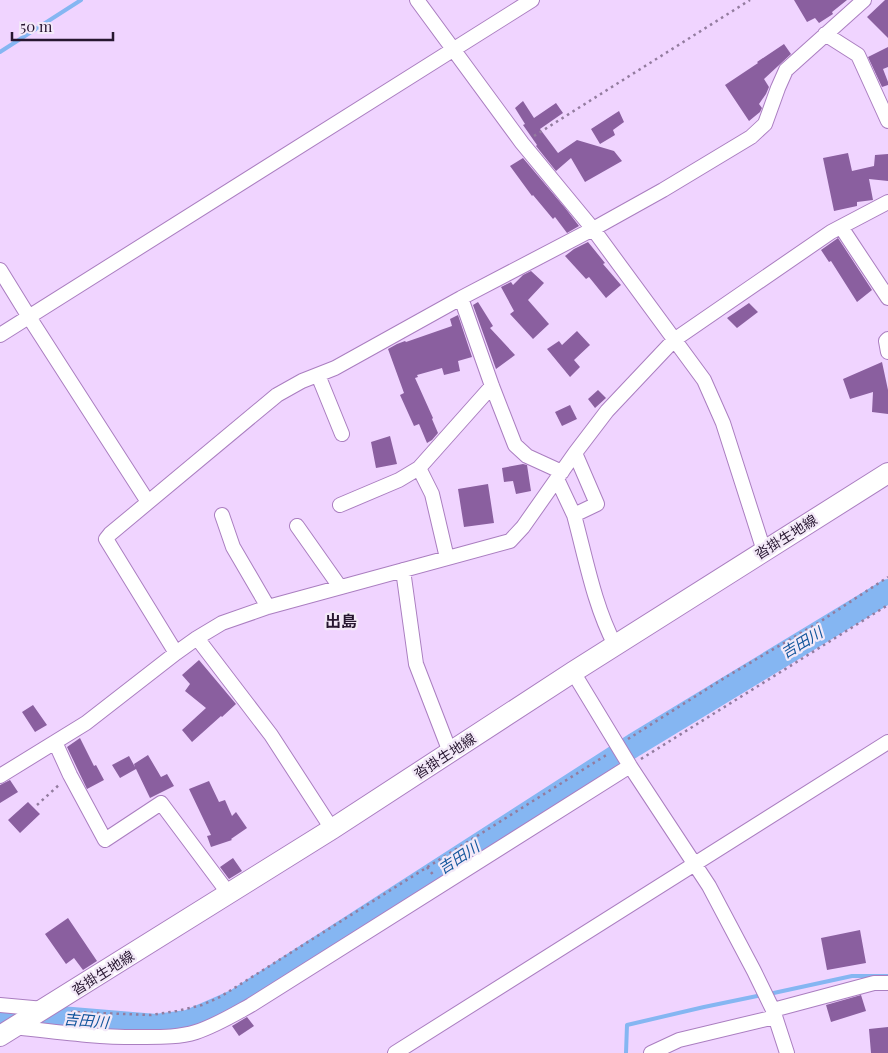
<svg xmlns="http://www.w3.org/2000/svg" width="888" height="1053" font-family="'Playfair Display','Noto Sans JP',serif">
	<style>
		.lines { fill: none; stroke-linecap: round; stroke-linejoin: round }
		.stream { stroke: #85b6f2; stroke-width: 4 }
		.river { stroke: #85b6f2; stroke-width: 24 }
		.building { fill: #8a5f9f }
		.street-casing { stroke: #aa7ec0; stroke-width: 16 }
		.secondary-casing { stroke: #aa7ec0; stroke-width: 22 }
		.path { stroke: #937c9f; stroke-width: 2.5; stroke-dasharray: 2.5 4; stroke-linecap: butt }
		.street { stroke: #fff; stroke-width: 14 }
		.secondary { stroke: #fff; stroke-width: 20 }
		.labels { text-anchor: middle; stroke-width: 4.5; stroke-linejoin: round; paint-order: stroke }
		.street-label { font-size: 14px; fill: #271630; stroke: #f3e9f8 }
		.water-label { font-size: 15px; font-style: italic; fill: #13569c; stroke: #f3e9f8 }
		.quarter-label { font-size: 16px; font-weight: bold; fill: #271630; stroke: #f3e9f8 }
	</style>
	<rect width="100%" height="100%" fill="#f0d4ff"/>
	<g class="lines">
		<path class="stream" d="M 0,52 L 81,0
			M 769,994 L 852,976 L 888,976
			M 626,1053 L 627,1025 L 704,1007 L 762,995"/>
		<path class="river" d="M 0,1013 L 156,1026 L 188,1022 L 236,1001 L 634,745 L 888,591"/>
	</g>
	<path class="building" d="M 794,0 L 847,0 L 832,12 L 833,14 L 819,23 L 815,18 L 807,22 Z
		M 885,0 L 888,0 L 888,38 L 867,17 Z
		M 784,44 L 791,54 L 764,79 L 769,87 L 766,94 L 759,104 L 762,108 L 760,112 L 749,121 L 725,85 L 758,63 L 757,62 Z
		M 888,47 L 888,67 L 883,69 L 888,82 L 888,85 L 882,87 L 868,57 Z
		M 523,101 L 534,118 L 556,103 L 563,113 L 540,129 L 558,153 L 577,140 L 614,151 L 622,161 L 585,182 L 571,158 L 556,171 L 536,146 L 537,145 L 523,125 L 525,124 L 515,108 Z
		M 619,111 L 624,122 L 613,130 L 615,135 L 600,144 L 591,129 Z
		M 848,153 L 852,171 L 874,166 L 875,155 L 888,154 L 888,181 L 869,179 L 873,200 L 857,202 L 857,206 L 834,211 L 823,158 Z
		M 523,158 L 566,209 L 579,226 L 567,233 L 555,217 L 553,219 L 533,195 L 532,196 L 510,166 Z
		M 838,238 L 872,290 L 857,302 L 831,261 L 829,262 L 821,250 Z
		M 588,242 L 605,263 L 603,264 L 621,285 L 606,298 L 589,277 L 586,279 L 565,256 L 574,249 Z
		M 531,271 L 544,283 L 528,300 L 549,324 L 533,339 L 510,314 L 514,311 L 501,287 L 511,282 L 513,285 L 523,275 Z
		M 478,302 L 493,326 L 490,328 L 515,355 L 496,369 L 473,305 Z
		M 749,303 L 758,312 L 737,328 L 727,318 Z
		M 458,315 L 472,357 L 458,361 L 460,371 L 444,375 L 442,368 L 417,375 L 418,377 L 415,378 L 433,418 L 432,419 L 438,433 L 432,440 L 427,443 L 419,424 L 414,426 L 400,395 L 404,393 L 388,349 L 397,344 L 405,341 L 406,342 L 452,326 L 450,319 Z
		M 577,331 L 590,345 L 574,360 L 580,367 L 570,377 L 547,349 L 559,341 L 562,345 Z
		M 882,362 L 888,390 L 888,414 L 872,412 L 873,392 L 850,399 L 843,379 Z
		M 598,390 L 606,398 L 595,408 L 588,399 Z
		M 570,405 L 577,419 L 562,426 L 555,412 Z
		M 390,436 L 397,464 L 376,468 L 371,442 Z
		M 523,464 L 527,465 L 531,491 L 516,494 L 513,481 L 504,482 L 502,468 Z
		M 488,484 L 494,523 L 464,527 L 458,489 Z
		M 199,660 L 236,704 L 222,717 L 221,716 L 192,742 L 182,730 L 206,708 L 185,691 L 190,684 L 182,675 Z
		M 33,705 L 47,725 L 35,732 L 22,712 Z
		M 80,738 L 94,766 L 96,765 L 104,780 L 87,789 L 67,747 Z
		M 148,755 L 161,777 L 167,774 L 174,786 L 150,798 L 136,769 L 120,778 L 112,765 L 129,756 L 135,767 L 134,764 Z
		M 10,780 L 18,792 L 0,803 L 0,785 Z
		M 209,781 L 219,802 L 225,800 L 232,816 L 236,812 L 247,828 L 231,839 L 232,840 L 211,847 L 207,836 L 211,835 L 189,789 Z
		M 28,802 L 40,814 L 20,833 L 8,820 Z
		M 233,858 L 242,871 L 229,879 L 220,867 Z
		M 68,918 L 97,961 L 83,970 L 74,958 L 66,964 L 45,934 Z
		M 860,930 L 866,963 L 827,970 L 821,938 Z
		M 861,995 L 866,1011 L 831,1022 L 826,1005 Z
		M 247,1017 L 254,1026 L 239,1036 L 232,1026 Z
		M 888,1027 L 888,1053 L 871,1053 L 869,1029 Z"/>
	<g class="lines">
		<g class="street-casing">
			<path id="street" d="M 417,0 L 522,143 L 593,229 L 704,380 L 723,423 L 764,551
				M 825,34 L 858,55 L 888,121
				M 841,227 L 888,298
				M 0,270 L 29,317 L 148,502
				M 461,298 L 492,386 L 515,445 L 527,456 L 562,472
				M 0,335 L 532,0
				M 888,339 L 886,341 L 888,352
				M 318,375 L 342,434
				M 557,479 L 574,515 L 597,504 L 575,453
				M 340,505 L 399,480 L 419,468
				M 222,515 L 233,547 L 268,607
				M 574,515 C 586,559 594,605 615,645
				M 297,526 L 340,587
				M 447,558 L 432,494 L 419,468 L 492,386
				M 403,570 L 416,664 L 450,752
				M 197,638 L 271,735 L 332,829
				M 176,653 L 106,539 L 110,534 L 277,395 L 302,381 L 335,368 L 461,298 L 593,229 L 663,190 L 751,137 L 765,124 L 778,88 L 786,70 L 864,0
				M 573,672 L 630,766 L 709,886 L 754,971 L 773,1010 L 787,1053
				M 55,742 L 70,775 L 105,840 L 161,803 L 229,894
				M 0,776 L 86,723 L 176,653 L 197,638 L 222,623 L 268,607 L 510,541 L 523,527 L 575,453 L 607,411 L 674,340 L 831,232 L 888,202
				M 0,1005 L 44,1009
				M 773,1010 L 874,983 L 888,983
				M 13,1027 C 57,1032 101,1038 146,1037 C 163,1037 180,1037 196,1032 C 215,1026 233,1015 251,1005 L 630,766
				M 395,1053 L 888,742
				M 651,1053 L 679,1040 L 775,1017"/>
		</g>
		<g class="secondary-casing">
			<path id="secondary" d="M 0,1036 L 332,829 L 573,672 L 888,473"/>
		</g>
		<path class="path" d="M 534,136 L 750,0
			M 628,739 L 726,677 L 818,623 L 888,577
			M 641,759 L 888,605
			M 37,805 L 60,784
			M 427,867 L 434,876
			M 71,1012 L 151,1015 L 177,1011 L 202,1005 L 220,997 L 608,754"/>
		<use href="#street" class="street"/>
		<use href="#secondary" class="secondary"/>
	</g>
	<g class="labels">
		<g class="street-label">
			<text transform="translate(786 537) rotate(-32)" y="5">沓掛生地線</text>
			<text transform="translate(445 756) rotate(-33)" y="5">沓掛生地線</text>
			<text transform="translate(103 973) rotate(-32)" y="5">沓掛生地線</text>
		</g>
		<g class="water-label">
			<text transform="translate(802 643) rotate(-31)" y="5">吉田川</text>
			<text transform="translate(459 858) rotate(-33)" y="5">吉田川</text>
			<text transform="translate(86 1021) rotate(5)" y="5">吉田川</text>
		</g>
		<g class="quarter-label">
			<text x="341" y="627">出島</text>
		</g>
	</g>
	<path d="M12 32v8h101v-8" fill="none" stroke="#271630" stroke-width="2.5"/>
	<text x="20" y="32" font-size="15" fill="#271630" stroke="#f3e9f8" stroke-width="4" paint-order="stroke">50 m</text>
</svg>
